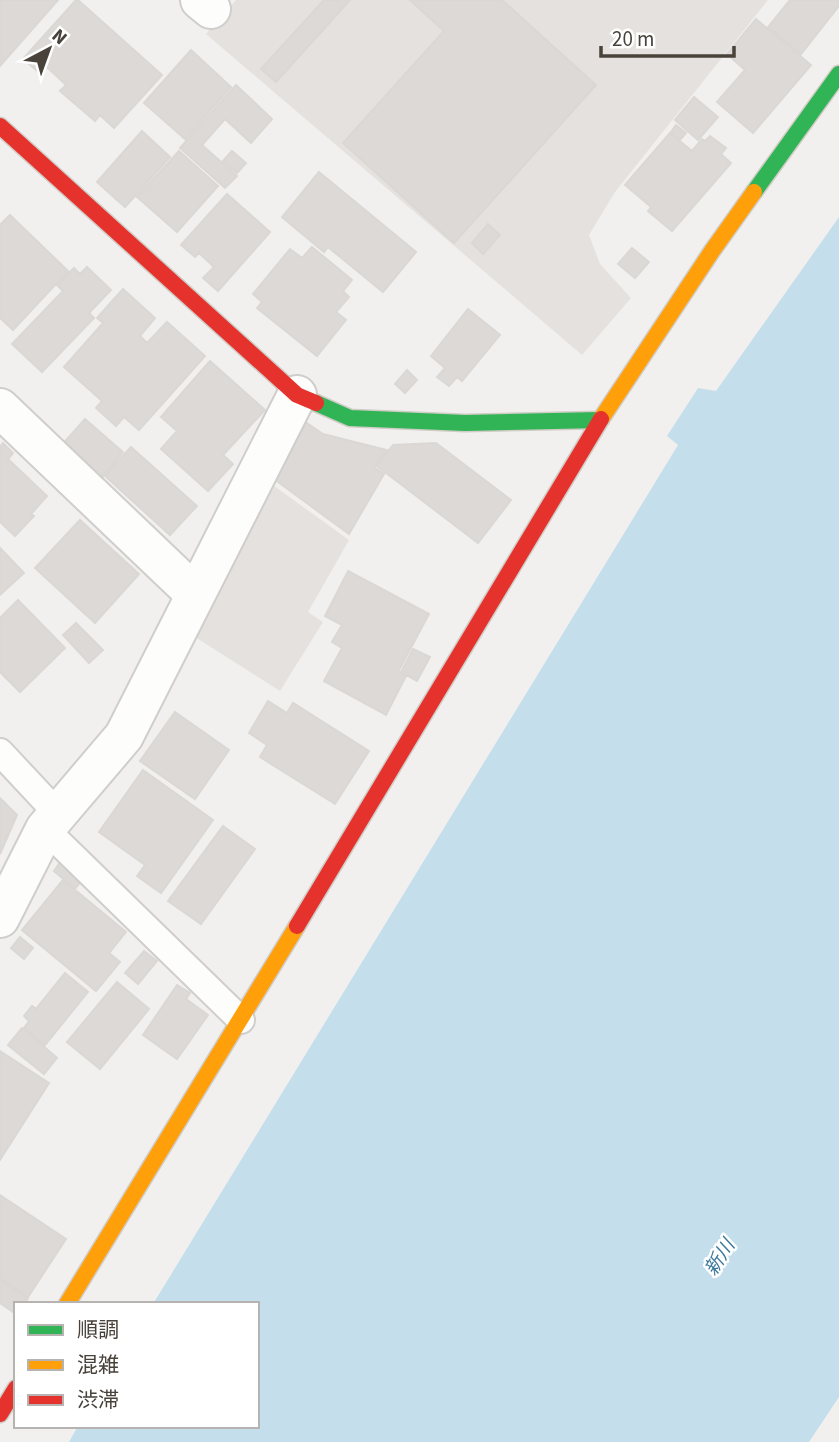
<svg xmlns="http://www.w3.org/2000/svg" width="839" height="1442" font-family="'Source Sans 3','Noto Sans JP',sans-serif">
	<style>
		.industrial { fill: #e4e1de }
		.parking { fill: #e4e1df }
		.water { fill: #c4deeb }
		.building { fill: #dcd9d7; stroke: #dad7d4; stroke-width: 2 }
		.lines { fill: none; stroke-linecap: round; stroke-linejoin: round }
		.lane-casing { stroke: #d0cecc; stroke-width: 30 }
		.street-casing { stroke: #d0cecc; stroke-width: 42 }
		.fast-casing { stroke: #d0ccc6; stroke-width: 19 }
		.slow-casing { stroke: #d0ccc6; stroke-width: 19 }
		.jam-casing { stroke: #d0ccc6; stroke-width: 19 }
		.lane { stroke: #fdfdfc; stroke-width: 26 }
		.street { stroke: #fdfdfc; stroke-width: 38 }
		.fast { stroke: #30b455; stroke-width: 16 }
		.slow { stroke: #ff9f0a; stroke-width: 16 }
		.jam { stroke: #e5322d; stroke-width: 16 }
		.labels { text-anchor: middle; stroke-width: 5; stroke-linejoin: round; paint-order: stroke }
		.water-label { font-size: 19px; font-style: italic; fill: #3a789b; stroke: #fff }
	</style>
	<rect width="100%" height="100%" fill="#f2f0ee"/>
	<path class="industrial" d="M 236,0 L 768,0 L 615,192 L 589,235 L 600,264 L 631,298 L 582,355 L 206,34 Z"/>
	<path class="parking" d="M 270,483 L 349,540 L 308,612 L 323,622 L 280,691 L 195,637 Z"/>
	<path class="water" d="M 839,217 L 839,1397 L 809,1442 L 69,1442 L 78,1426 L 257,1426 L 257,1304 L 153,1304 L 678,445 L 667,436 L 698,388 L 716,391 Z"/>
	<path class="building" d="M 0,0 L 58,0 L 0,66 Z
		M 76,0 L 78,0 L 162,75 L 114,128 L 100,115 L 95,121 L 60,91 L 66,85 L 47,67 L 41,74 L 23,59 Z
		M 324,0 L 350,0 L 276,82 L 261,69 Z
		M 410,0 L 502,0 L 596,85 L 454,243 L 343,143 L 444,31 Z
		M 790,0 L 839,0 L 839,6 L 801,54 L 768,27 Z
		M 756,19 L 811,65 L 753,133 L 717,102 L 745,70 L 727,54 Z
		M 191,50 L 231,87 L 185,139 L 144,103 Z
		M 236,85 L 272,119 L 251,143 L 225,119 L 202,145 L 237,176 L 225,188 L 180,148 Z
		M 694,97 L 718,117 L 698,140 L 675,120 Z
		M 676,125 L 686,133 L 680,140 L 671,132 Z
		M 142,131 L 170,157 L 125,207 L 97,182 Z
		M 670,133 L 692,151 L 702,139 L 705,141 L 710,136 L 726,148 L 721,154 L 731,163 L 672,231 L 648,211 L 651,207 L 625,185 Z
		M 179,151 L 218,186 L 177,232 L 137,197 Z
		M 232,151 L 246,163 L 237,173 L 223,161 Z
		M 319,172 L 416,252 L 383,292 L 328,247 L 324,252 L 282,217 Z
		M 227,194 L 270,232 L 218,291 L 203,278 L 214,267 L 199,253 L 195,257 L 181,245 Z
		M 10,215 L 68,271 L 13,330 L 0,318 L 0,225 Z
		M 488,224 L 500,235 L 483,254 L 472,243 Z
		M 312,247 L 352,280 L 343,291 L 349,297 L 336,312 L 346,320 L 317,356 L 257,308 L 262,302 L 253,294 L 290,249 L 302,258 Z
		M 632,248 L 649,262 L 635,278 L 618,264 Z
		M 87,267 L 111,290 L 89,313 L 94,318 L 42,372 L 12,344 L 63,291 L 57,285 L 74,268 L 80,274 Z
		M 123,289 L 155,318 L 140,336 L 147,343 L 167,322 L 205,356 L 139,430 L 124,417 L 116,426 L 96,408 L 102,401 L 64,367 L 103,323 L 97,318 Z
		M 468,309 L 500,335 L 462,381 L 457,377 L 449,386 L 437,377 L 445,368 L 431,356 Z
		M 210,361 L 265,410 L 223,455 L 233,464 L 208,491 L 161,449 L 177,431 L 161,417 Z
		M 407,370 L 417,380 L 405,393 L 395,384 Z
		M 85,419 L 123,452 L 100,480 L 61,446 Z
		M 304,421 L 323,434 L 387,450 L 374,467 L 384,474 L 349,534 L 274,479 Z
		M 3,443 L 13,453 L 8,459 L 47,496 L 31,514 L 34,516 L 15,536 L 0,522 L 0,447 Z
		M 436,443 L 511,500 L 478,543 L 377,466 L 393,445 Z
		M 131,447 L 197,506 L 170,535 L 105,476 Z
		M 80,520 L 139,574 L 95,623 L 35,568 Z
		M 0,548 L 24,573 L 0,595 Z
		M 348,571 L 429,614 L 398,672 L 406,676 L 386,715 L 324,681 L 342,648 L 332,642 L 342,625 L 325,616 Z
		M 18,600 L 65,648 L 20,692 L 0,672 L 0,618 Z
		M 76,623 L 103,650 L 89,663 L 63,635 Z
		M 413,649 L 430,657 L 417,681 L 401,672 Z
		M 268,701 L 287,713 L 293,703 L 369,751 L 335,804 L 260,757 L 267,745 L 249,733 Z
		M 175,712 L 229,750 L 195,799 L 140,761 Z
		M 143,770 L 213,820 L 161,893 L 137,876 L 145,865 L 99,832 Z
		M 0,798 L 17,815 L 0,854 Z
		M 223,826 L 255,849 L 201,924 L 168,901 Z
		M 60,862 L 82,880 L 75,889 L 54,871 Z
		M 63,880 L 126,932 L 109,953 L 120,962 L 96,991 L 22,930 Z
		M 20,937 L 33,948 L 24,959 L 11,948 Z
		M 144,951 L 157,961 L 138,984 L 125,973 Z
		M 65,973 L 88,992 L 45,1045 L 24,1028 L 29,1021 L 24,1016 L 32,1006 L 36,1009 Z
		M 117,982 L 149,1009 L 100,1069 L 67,1042 Z
		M 177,985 L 190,993 L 186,999 L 208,1015 L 177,1059 L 143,1035 Z
		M 22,1028 L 57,1058 L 44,1074 L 8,1045 Z
		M 0,1051 L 49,1083 L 0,1160 Z
		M 0,1195 L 66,1239 L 28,1297 L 0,1278 Z
		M 0,1280 L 28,1298 L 24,1304 L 16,1304 L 16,1314 L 0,1303 Z"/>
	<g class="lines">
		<g class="lane-casing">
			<path id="lane" d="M 0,752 L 58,814
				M 45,829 L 241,1020"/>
		</g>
		<g class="street-casing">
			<path id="street" d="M 200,0 L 211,9
				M 0,408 L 195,594
				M 0,918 L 45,829 L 124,736 L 297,395"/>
		</g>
		<g class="fast-casing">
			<path id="fast" d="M 754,192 L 839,74
				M 316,403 L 350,418 L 465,423 L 600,420"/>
		</g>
		<g class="slow-casing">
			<path id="slow" d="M 601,419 L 712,251 L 754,192
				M 67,1304 L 297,926"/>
		</g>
		<g class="jam-casing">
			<path id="jam" d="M 0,126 L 297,395 L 316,403
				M 297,926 L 601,419
				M 0,1414 L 16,1388"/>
		</g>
		<use href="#lane" class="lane"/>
		<use href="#street" class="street"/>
		<use href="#fast" class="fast"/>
		<use href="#slow" class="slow"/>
		<use href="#jam" class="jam"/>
	</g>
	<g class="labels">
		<g class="water-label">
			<text transform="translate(719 1257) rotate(-57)" y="7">新川</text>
		</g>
	</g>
	<rect x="14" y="1302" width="245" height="126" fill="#ffffff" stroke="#b6b3b0" stroke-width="2"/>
	<rect x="28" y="1325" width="35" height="10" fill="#30b455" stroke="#b6b3b0" stroke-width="2"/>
	<text x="77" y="1337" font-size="21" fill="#48423a">順調</text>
	<rect x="28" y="1360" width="35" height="10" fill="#ff9f0a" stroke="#b6b3b0" stroke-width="2"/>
	<text x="77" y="1372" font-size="21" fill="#48423a">混雑</text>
	<rect x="28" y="1395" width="35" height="10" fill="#e5322d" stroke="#b6b3b0" stroke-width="2"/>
	<text x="77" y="1407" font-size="21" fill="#48423a">渋滞</text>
	<g transform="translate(49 49) rotate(41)" stroke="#ffffff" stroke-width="5" paint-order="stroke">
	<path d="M0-5L12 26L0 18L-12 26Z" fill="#48423a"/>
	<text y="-10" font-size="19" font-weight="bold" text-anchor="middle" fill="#48423a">N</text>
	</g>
	<path d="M601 46v10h133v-10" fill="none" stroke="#48423a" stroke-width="3.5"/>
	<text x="612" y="46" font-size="21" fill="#48423a" stroke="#ffffff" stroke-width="5" paint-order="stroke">20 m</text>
</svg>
